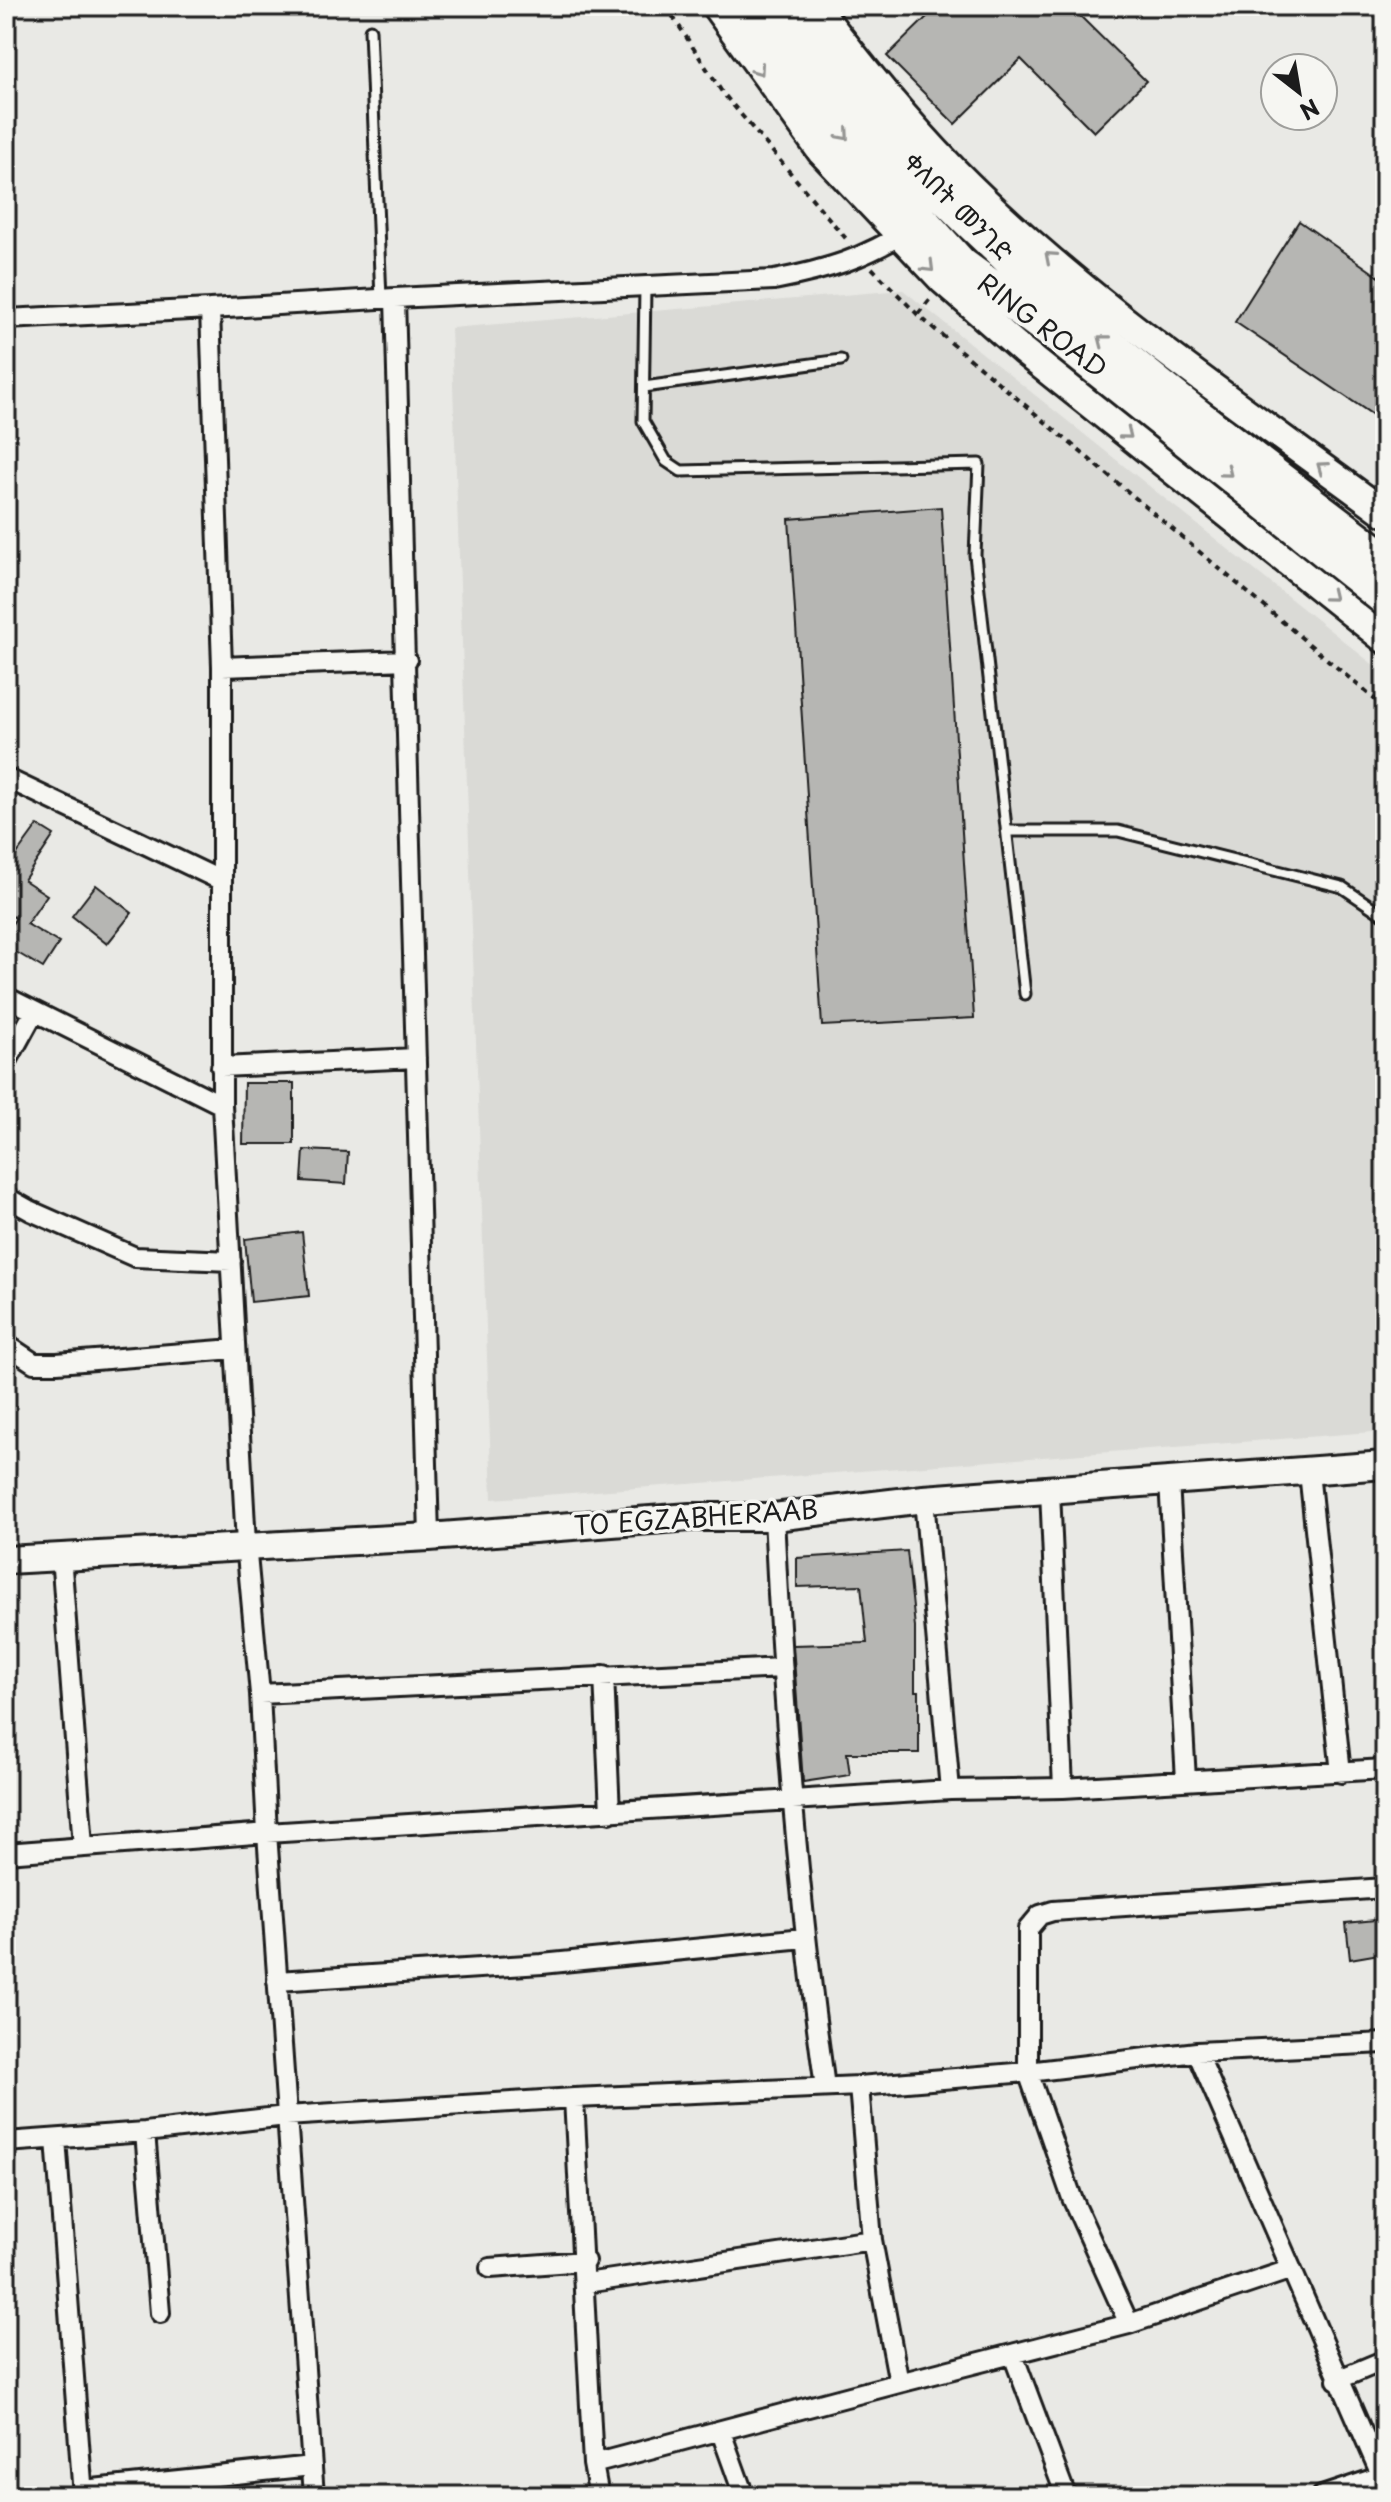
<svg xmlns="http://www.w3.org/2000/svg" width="1391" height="2502" font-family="'Playpen Sans','Noto Sans Ethiopic',sans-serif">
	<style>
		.built { fill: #dadad6 }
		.building { fill: #b6b6b3; stroke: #1c1c1c; stroke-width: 2 }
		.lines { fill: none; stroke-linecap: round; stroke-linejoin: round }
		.lane-casing { stroke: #1c1c1c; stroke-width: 15 }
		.street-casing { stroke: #1c1c1c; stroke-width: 24 }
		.secondary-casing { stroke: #1c1c1c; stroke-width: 32 }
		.highway-casing { stroke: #1c1c1c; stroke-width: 40 }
		.path { stroke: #1c1c1c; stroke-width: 4; stroke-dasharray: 6 6; stroke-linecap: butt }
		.lane { stroke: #f6f6f2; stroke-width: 9 }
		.street { stroke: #f6f6f2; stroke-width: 18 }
		.secondary { stroke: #f6f6f2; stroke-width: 26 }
		.highway { stroke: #f6f6f2; stroke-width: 34 }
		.oneway { stroke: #949492 }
		.labels { text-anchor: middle; stroke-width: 7; stroke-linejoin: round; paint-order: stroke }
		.street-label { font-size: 26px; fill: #1c1c1c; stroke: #f6f6f2 }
	</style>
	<rect width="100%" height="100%" fill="#e9e9e5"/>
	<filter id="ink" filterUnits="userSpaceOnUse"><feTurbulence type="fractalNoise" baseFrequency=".0125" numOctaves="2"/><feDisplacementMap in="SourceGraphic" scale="16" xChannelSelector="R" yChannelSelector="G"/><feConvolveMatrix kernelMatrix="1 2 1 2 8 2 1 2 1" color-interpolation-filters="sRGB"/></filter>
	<g filter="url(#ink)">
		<path class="built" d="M 903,290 L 1385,674 L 1385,1431 L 492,1499 L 451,328 Z"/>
		<path class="building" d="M 938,6 L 1070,6 L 1146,81 L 1094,132 L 1021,59 L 955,124 L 887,56 Z
			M 1299,221 L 1385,281 L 1385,423 L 1235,322 Z
			M 941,507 L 974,1018 L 822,1026 L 789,519 Z
			M 38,825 L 54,835 L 24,880 L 47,895 L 27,924 L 59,943 L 43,968 L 6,946 L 6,932 L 16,918 L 6,913 L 6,869 Z
			M 96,885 L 132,913 L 107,944 L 72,916 Z
			M 244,1083 L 294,1083 L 294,1144 L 243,1144 Z
			M 304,1150 L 348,1152 L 346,1184 L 302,1181 Z
			M 302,1232 L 309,1296 L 251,1302 L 245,1239 Z
			M 907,1551 L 915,1627 L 915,1691 L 919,1691 L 919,1753 L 847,1753 L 850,1775 L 803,1782 L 793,1645 L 867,1643 L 861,1585 L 797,1587 L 797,1558 Z
			M 1385,1919 L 1385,1953 L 1350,1959 L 1346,1923 Z"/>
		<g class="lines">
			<g class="lane-casing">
				<path id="lane" d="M 370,30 L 381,299
					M 645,287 L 643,421 L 666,461 L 681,471 L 979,464 L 975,555 L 1025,994
					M 644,387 L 841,360
					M 1006,831 L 1118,831 L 1342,887 L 1385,916"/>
			</g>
			<g class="street-casing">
				<path id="street" d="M 395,298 L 774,280 C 826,270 863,259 909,230
					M 210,309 L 395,298 L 429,1537
					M 6,319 L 210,309 L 222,667 L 222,1105 L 246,1544 L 260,1694 L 267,1833 L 6,1853
					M 222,667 L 407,660
					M 6,778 L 222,881
					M 6,997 L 222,1105
					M 6,1063 L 34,1012
					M 221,1067 L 416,1058
					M 6,1197 L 31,1211 L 135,1257 L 231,1261
					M 10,1347 L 34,1363 L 57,1363 L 234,1349
					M 1309,1472 L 1341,1773
					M 1169,1481 L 1186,1780
					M 1050,1490 L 1063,1788
					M 924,1499 L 950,1790
					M 774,1517 C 783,1708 798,1897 825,2087
					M 61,1555 L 83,1846
					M 604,1675 L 610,1813
					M 260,1694 L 781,1668
					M 277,1981 L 542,1964 L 804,1938
					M 1197,2052 L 1385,2484
					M 574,2098 L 593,2464 L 899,2383 L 872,2240 L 859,2086
					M 145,2132 L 160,2313
					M 56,2139 L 83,2496
					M 6,2142 L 145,2132 L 286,2116 L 574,2098 L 859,2086 L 1028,2072 L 1197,2052 L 1385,2043
					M 490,2268 L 585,2261
					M 1289,2270 L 1129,2324 L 1072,2198 L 1028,2072 L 1028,1929 L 1040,1915 L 1053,1911 L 1385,1888
					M 586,2283 L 872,2240
					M 1013,2355 L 1066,2496
					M 1337,2380 L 1385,2360
					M 899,2383 L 1129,2324
					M 721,2432 L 744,2496
					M 593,2464 L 599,2496
					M 83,2490 L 312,2466
					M 314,2496 L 267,1833 L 950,1790 L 1063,1788 L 1385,1769
					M 1322,2496 L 1382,2476"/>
			</g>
			<g class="secondary-casing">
				<path id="secondary" d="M 715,6 L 821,152 L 943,281 L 1023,351 L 1385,640
					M 816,6 C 858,62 904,118 953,169 C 1082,300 1238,404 1385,513
					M 6,1560 L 429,1537 L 690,1517 L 774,1517 L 924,1499 L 1385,1465"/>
			</g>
			<g class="highway-casing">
				<path id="highway" d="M 746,6 L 828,117 L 961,265 L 1051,331 L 1385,598
					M 783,6 C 942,232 1168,394 1385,560"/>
			</g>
			<path class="path" d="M 666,6 L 722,92 L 848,241
				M 872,268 L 918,315 L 1385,708
				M 918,314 L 930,299"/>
			<use href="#lane" class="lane"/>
			<use href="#street" class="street"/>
			<use href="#secondary" class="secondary"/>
			<use href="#highway" class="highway"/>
		</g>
		<defs><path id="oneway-chevron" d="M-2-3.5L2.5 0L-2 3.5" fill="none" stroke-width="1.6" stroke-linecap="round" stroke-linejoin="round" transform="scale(2)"/></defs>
		<g class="oneway">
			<use href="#oneway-chevron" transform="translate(759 70) rotate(55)"/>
			<use href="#oneway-chevron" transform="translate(844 135) rotate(49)"/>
			<use href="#oneway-chevron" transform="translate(1050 257) rotate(-139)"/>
			<use href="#oneway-chevron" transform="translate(929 267) rotate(45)"/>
			<use href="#oneway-chevron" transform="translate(1103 340) rotate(-142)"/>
			<use href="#oneway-chevron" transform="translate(1127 434) rotate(39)"/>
			<use href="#oneway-chevron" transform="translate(1322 467) rotate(-144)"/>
			<use href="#oneway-chevron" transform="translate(1227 472) rotate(39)"/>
			<use href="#oneway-chevron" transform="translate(1331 596) rotate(39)"/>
		</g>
	</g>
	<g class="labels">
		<g class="street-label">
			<text transform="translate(958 207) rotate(45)" y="9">ቀለበት መንገድ</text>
			<text transform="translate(1042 326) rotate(37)" y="9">RING ROAD</text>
			<text transform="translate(696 1518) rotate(-4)" y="9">TO EGZABHERAAB</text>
		</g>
	</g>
	<rect width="1391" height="2502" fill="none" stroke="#f6f6f2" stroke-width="32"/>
	<rect x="16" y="16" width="1359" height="2470" fill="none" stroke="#1c1c1c" stroke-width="3" filter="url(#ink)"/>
	<g transform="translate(1299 92) rotate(149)"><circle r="38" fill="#f6f6f2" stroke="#9f9f9c" stroke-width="2"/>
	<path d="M0-6L14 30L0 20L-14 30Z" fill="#1c1c1c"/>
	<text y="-12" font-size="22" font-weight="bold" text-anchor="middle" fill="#1c1c1c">N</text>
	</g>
</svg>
